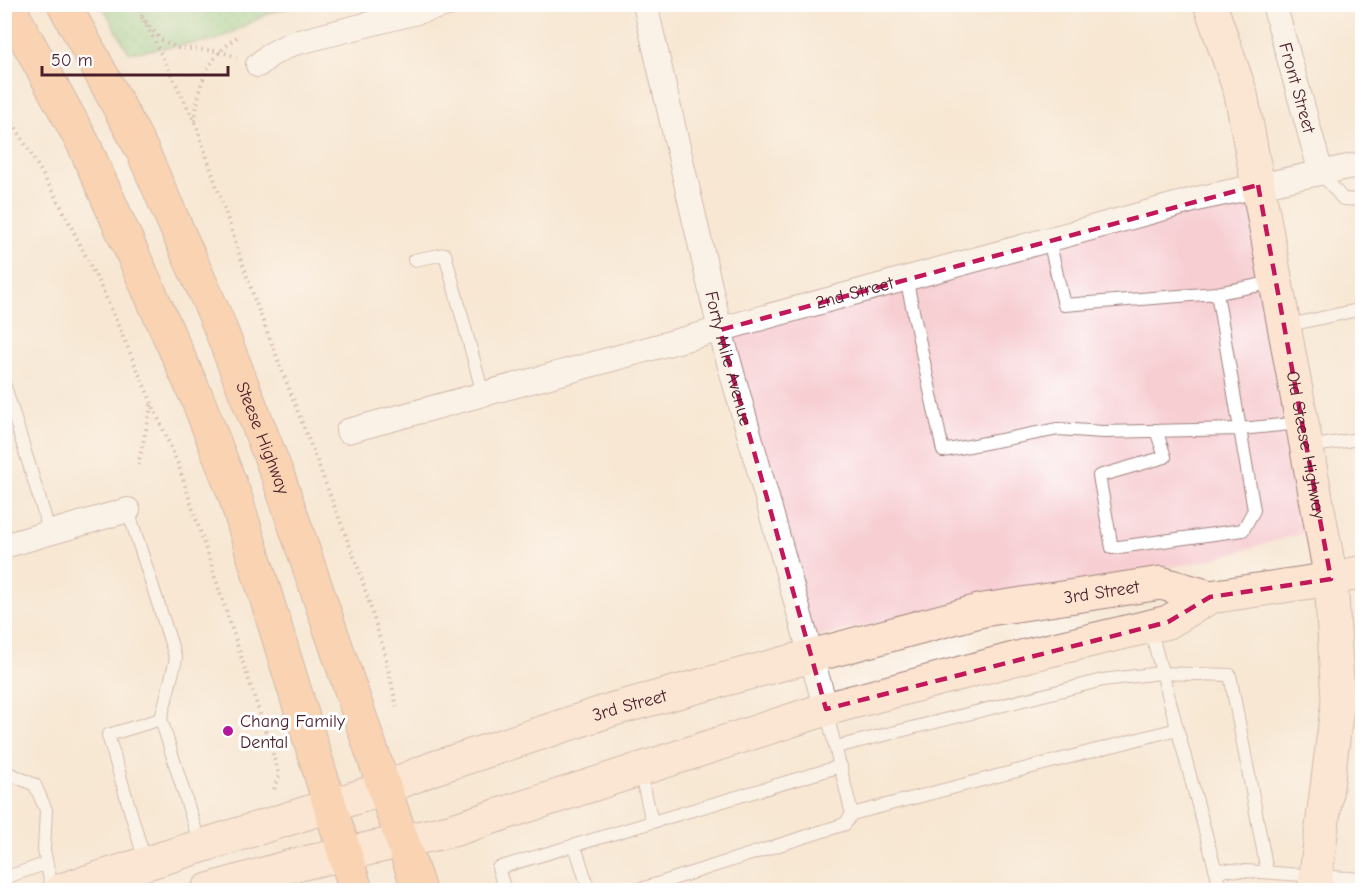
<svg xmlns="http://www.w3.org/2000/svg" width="1367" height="895" font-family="'Comic Neue',sans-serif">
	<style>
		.built { fill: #f7cfd3 }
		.park { fill: url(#park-dots); stroke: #6a785c; stroke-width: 1.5 }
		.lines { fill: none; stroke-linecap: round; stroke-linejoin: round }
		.lane-casing { stroke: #a0837f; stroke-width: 14 }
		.street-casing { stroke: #a0837f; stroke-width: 26 }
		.secondary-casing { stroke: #a0837f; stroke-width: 35 }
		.highway-casing { stroke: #a0837f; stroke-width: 35 }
		.path { stroke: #a0837f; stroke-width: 4; stroke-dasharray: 1.5 4.5; stroke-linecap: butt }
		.lane { stroke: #fff; stroke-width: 12 }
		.street { stroke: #fff; stroke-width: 24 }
		.secondary { stroke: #fde4d1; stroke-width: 33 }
		.highway { stroke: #fabb8b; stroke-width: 33 }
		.marked { fill: none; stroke: #c2185b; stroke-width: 4.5; stroke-dasharray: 12 8; stroke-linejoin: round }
		.poi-dot { fill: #b5179e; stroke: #fff; stroke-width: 2 }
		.labels { text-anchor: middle; stroke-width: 6; stroke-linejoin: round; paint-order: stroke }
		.street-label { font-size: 18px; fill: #4a1f2b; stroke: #fff }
		.poi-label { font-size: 18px; fill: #4a1f2b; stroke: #fff; text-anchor: start }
	</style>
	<defs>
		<pattern id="park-dots" width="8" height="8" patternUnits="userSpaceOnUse" patternTransform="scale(1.5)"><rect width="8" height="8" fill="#89d28e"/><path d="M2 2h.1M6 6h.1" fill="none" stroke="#78b47b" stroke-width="1.8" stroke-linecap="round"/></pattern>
	</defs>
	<rect width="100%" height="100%" fill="#fff"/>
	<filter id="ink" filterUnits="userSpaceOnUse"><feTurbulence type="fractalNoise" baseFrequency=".0167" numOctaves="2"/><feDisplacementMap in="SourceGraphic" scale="12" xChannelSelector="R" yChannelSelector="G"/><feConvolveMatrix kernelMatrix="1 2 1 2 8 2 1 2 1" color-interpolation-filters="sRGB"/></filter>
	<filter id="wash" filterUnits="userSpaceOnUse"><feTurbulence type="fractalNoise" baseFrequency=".008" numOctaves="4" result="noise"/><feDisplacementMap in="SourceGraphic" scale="24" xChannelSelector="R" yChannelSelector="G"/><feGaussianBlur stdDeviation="1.35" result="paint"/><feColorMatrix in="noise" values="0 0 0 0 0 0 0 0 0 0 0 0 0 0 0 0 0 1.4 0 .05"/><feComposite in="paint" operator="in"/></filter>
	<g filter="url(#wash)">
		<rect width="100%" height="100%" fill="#f7e7d3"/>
		<path class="built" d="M 1258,185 L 1321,528 L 1201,562 L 989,596 L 794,643 L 720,330 Z"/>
		<path class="park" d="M 102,5 L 302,5 L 269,13 L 217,40 L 129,53 Z"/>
	</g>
	<g filter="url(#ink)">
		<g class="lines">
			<g class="lane-casing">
				<path id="lane" d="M 1321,173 L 1343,199 L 1362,200
					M 1049,240 L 1064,305 L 1217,293 L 1276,282
					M 414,260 L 445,254 L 483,394
					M 906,278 L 943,451 L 1058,429 L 1103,432 L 1240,429 L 1254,510 L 1243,530 L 1112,548 L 1099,476 L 1165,457 L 1156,430
					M 1217,293 L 1240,429 L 1301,423
					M 1285,326 L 1362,309
					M 4,383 L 50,533
					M 1308,447 L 1359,439 L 1362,442
					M 128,510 L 176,659 L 161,719 L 200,844
					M 1150,628 L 1221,890
					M 826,710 L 852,814
					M 836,747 L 1103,680 L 1160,673 L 1230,675 L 1267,871
					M 640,770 L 652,822
					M 4,771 L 35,785 L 46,810 L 44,850 L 52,890
					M 575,846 L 589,890
					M 145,861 L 108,735 L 161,719
					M 1215,869 L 1362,879
					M 4,878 L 45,864
					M 505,890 L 498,868 L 841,766
					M 638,890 L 845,824 L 852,814 L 1177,729"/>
			</g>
			<g class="street-casing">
				<g id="street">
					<path id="s1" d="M 645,4 L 720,330 L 826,709"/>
					<path id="s2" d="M 1274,4 L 1321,173"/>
					<path d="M 258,65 L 270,55 L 291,44 L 448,4"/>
					<path id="s3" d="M 348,431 L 1201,198 L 1362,164"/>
					<path d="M 4,546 L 128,510"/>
				</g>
			</g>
			<g class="secondary-casing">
				<g id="secondary">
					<path id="s4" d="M 1210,4 L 1241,94 L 1331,579 L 1338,700 L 1314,890"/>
					<path id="s5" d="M 61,890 L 383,789 L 431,769 L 614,709 L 983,610 L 1161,583 L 1210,597"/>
					<path d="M 208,890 L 295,865 L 453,830 L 826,709 L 1029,655 L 1168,622 L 1210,597 L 1331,579 L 1362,572"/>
				</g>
			</g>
			<g class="highway-casing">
				<g id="highway">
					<path d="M 7,4 L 83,143 L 197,398 L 235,496 L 356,890"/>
					<path id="s6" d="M 64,4 L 142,150 L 217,320 L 279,479 L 419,890"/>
				</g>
			</g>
			<path class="path" d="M 136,4 L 195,122 L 256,303 L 359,570 L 384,651 L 397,707
				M 142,17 L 161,40 L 178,48 L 218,51 L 237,57
				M 4,107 L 62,208 L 105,295 L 178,464 L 272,751 L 279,775 L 273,792
				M 195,121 C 199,81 205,61 238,36
				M 138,465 L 152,403"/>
			<use href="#lane" class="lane"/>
			<use href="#street" class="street"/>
			<use href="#secondary" class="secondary"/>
			<use href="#highway" class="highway"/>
		</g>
	</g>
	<path d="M0 0H1367V895H0ZM 1258,185 L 1331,579 L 1210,597 L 1168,622 L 826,709 L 720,330 Z" fill="#f7e7d3" fill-opacity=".55" fill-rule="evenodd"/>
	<path class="marked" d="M 1258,185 L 1331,579 L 1210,597 L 1168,622 L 826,709 L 720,330 Z"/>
	<circle class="poi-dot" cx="228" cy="731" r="6"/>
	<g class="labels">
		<g class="street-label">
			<text dy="6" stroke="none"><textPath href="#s2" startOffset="87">Front Street</textPath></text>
			<text dy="6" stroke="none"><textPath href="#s3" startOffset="525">2nd Street</textPath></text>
			<text dy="6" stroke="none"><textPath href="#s1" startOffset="364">Forty Mile Avenue</textPath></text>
			<text dy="6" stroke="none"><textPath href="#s6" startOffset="478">Steese Highway</textPath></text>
			<text dy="6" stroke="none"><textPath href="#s4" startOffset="452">Old Steese Highway</textPath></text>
			<text dy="6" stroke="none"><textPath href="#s5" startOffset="1084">3rd Street</textPath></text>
			<text dy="6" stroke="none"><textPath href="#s5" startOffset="598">3rd Street</textPath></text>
		</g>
		<g class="poi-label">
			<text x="240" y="727">Chang Family<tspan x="240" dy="21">Dental</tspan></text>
		</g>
	</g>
	<rect width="1367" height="895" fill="none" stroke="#fff" stroke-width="24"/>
	<path d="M42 66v9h186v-9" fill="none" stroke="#4a1f2b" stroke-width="3"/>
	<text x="51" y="66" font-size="18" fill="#4a1f2b" stroke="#ffffff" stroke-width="4.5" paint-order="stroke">50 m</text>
</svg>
